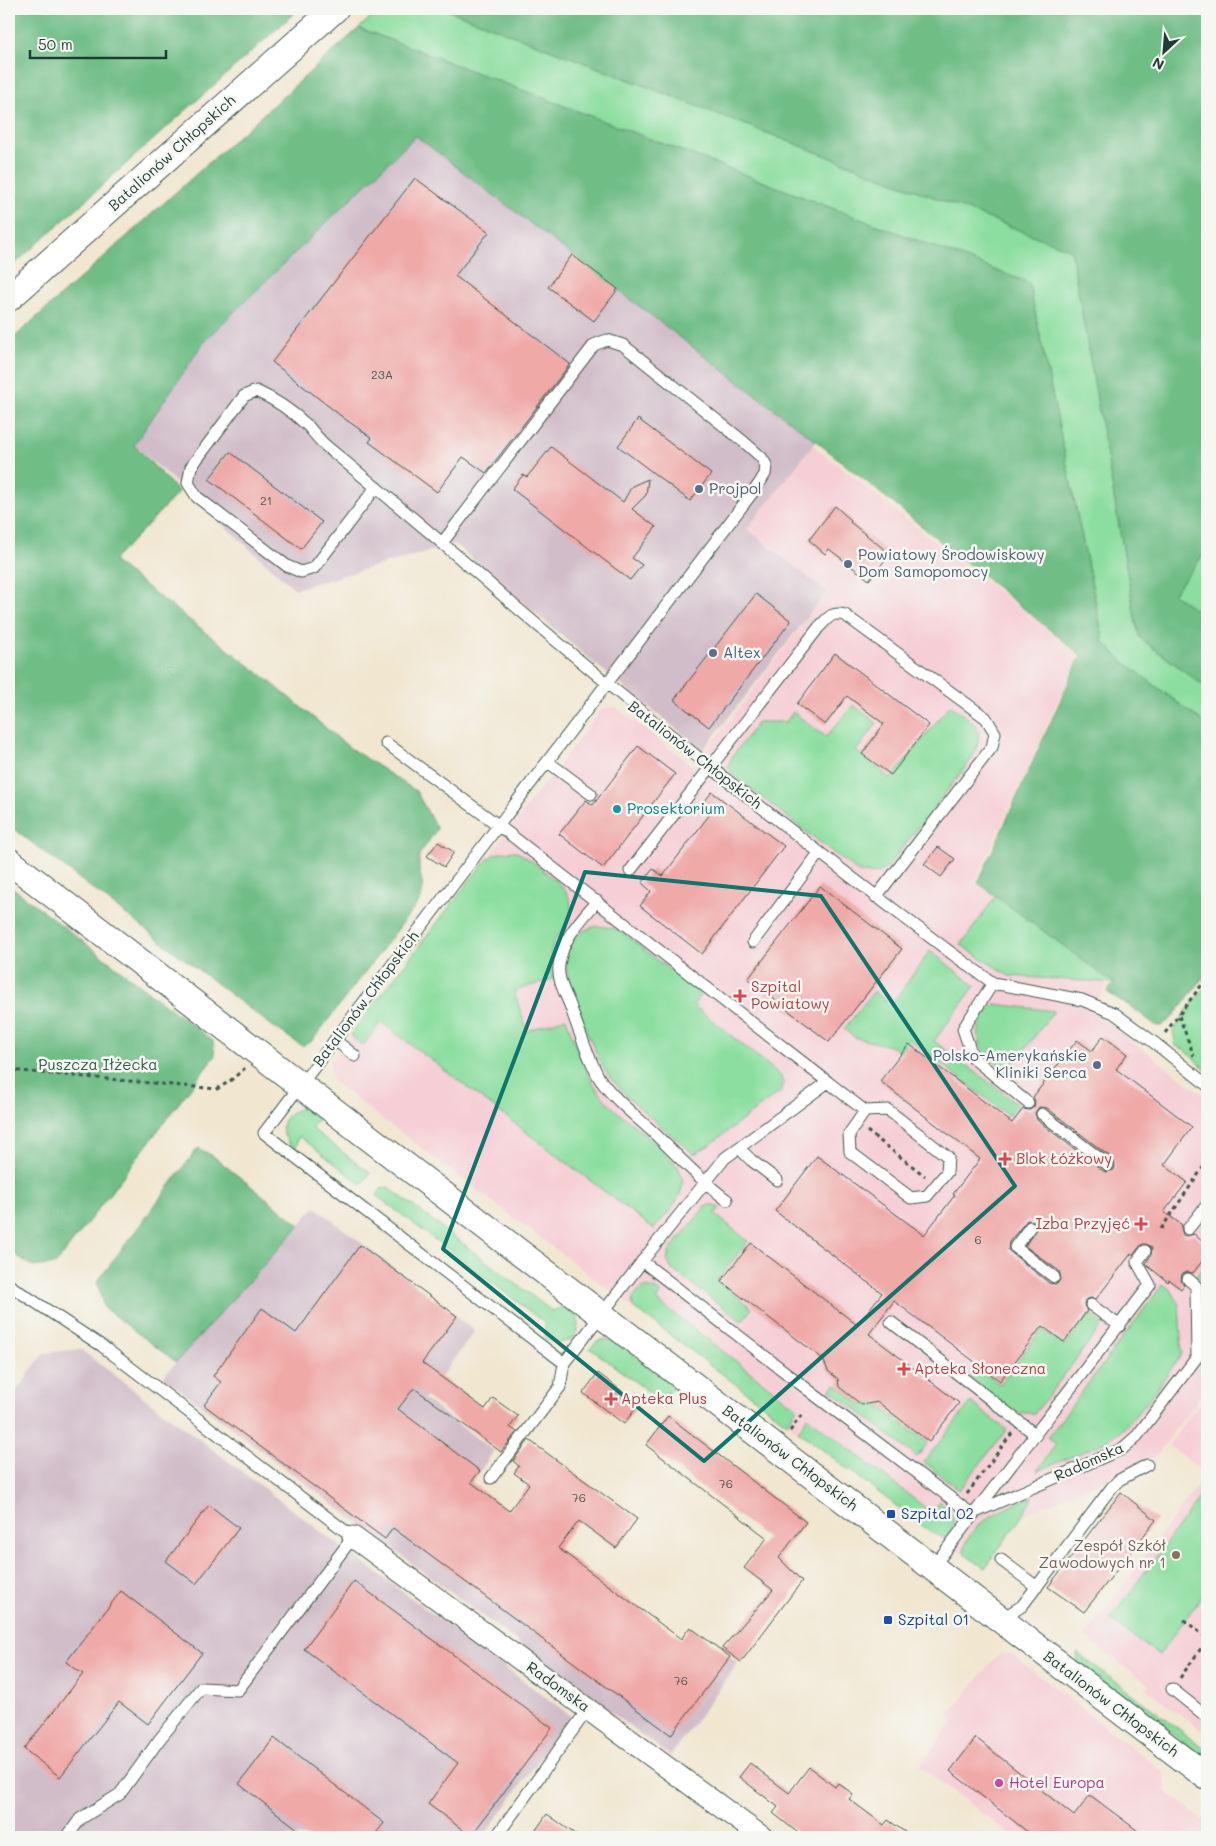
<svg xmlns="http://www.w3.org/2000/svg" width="1216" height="1846" font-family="Mali,sans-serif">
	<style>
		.built { fill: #f6cfd6 }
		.industrial { fill: #d1bdc9 }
		.green { fill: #8bde9f; stroke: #558e6a }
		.forest { fill: #70bd86; stroke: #487d5d }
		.building { fill: #efa9a7; fill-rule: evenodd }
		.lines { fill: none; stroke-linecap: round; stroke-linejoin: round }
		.service-casing { stroke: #3e564c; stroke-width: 13 }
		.minor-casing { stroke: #3e564c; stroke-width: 23 }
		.tertiary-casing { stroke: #3e564c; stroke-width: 28 }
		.path { stroke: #3e564c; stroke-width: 3; stroke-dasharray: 4 4; stroke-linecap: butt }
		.service { stroke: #fff; stroke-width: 11 }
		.minor { stroke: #fff; stroke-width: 21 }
		.tertiary { stroke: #fff; stroke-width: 26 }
		.marked { fill: none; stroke: #0f766e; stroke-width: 4; stroke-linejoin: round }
		.service-dot { fill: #5c6f8a; stroke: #f6f6f2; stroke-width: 2 }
		.culture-dot { fill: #0f9aa8; stroke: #f6f6f2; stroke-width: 2 }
		.health-dot { fill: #e0444e; stroke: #f6f6f2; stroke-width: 2 }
		.transit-dot { fill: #1a4fb4; stroke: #f6f6f2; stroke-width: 2 }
		.education-dot { fill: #8d6e63; stroke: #f6f6f2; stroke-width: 2 }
		.hotel-dot { fill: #d1479c; stroke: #f6f6f2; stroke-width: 2 }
		.labels { text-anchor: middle; stroke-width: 5; stroke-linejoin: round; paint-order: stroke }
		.number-label { font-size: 12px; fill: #535851 }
		.street-label { font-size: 15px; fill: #1f3d34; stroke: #f6f6f2 }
		.service-label { font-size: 15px; fill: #4e5e75; stroke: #f6f6f2; text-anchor: start }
		.culture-label { font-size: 15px; fill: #0d838f; stroke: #f6f6f2; text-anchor: start }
		.health-label { font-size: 15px; fill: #be3a42; stroke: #f6f6f2; text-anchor: start }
		.park-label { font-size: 15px; fill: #355d49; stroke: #f6f6f2 }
		.transit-label { font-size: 15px; fill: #164399; stroke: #f6f6f2; text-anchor: start }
		.education-label { font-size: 15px; fill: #785e54; stroke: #f6f6f2; text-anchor: end }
		.hotel-label { font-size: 15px; fill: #b23c85; stroke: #f6f6f2; text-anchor: start }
	</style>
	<rect width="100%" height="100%" fill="#f6f6f2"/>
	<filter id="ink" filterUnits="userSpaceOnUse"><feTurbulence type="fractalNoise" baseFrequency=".02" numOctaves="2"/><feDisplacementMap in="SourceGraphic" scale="10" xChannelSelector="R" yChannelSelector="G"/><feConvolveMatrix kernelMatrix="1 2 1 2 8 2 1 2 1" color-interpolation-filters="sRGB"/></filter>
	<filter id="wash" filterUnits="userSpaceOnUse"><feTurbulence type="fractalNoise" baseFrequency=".0096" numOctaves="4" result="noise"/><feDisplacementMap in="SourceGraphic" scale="20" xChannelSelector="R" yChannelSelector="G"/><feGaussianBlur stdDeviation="1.12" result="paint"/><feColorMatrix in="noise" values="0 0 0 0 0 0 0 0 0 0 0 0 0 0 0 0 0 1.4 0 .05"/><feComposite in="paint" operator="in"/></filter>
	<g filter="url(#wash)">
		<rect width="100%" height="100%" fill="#f1e7d1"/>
		<path class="built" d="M 813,445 L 1079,655 L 975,883 L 1110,982 L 1090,1010 L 1207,1097 L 1207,1387 L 1155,1457 L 1023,1515 L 985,1568 L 931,1532 L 332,1081 L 330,1062 L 602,709 L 616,707 L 694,767 L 827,593 L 747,529 Z
			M 1207,1394 L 1207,1734 L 1146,1689 L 1149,1685 L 1085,1637 L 1206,1474 L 1168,1445 Z
			M 1001,1654 L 1011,1654 L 1164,1772 L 1166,1791 L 1207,1823 L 1207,1837 L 1013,1837 L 920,1766 L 954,1720 L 949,1715 L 953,1710 L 995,1658 Z"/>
		<path class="industrial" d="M 416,136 L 816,441 L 747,529 L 827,592 L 703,750 L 595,664 L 455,544 L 295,589 L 134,445 L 206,339 Z
			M 315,1207 L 475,1331 L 424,1399 L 494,1451 L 471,1484 L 682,1641 L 691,1628 L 738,1663 L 670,1756 L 163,1377 Z
			M 80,1349 L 320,1531 L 571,1716 L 483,1837 L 9,1837 L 9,1401 L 44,1353 Z"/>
		<path class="green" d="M 380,9 L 445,9 L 1071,250 L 1136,623 L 1140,638 L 1207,688 L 1207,725 L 1123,661 L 1104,643 L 1029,283 L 359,28 Z
			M 1207,550 L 1207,618 L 1173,594 Z
			M 853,705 L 877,723 L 856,751 L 891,779 L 950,705 C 975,724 988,727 971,760 L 886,869 C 875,875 868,875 857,871 L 733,775 L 728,766 L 731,758 L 758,722 L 786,722 L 793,712 L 826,737 Z
			M 515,851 C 528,857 539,867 550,876 C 569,891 579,906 564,928 C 561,932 557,936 555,940 C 550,951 549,967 553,979 L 514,991 L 527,1031 L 566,1018 C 577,1049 586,1080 609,1104 C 626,1121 673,1153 681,1173 C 689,1194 666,1214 654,1229 L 381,1022 L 363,1046 L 350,1035 L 478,870 C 491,855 494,852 515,851 Z
			M 996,896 L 1115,983 L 1009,976 L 961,945 Z
			M 598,926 L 613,928 L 622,932 L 701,995 L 693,1005 L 780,1075 L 784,1084 L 780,1092 L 708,1146 L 694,1154 C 666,1129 633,1106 609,1076 C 597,1061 563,977 566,959 C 568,940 581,929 598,926 Z
			M 930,951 L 975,986 L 934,1041 L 1018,1104 L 1009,1116 L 909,1039 L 900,1052 C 882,1038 860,1046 844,1029 L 874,991 L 891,1005 Z
			M 1207,984 L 1207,1070 L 1183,1049 L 1176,1046 L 1173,1032 L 1184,1014 Z
			M 995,1004 L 1054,1011 L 1008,1071 C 1002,1066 995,1061 989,1056 C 971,1040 978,1017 995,1004 Z
			M 305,1107 L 323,1112 L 311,1128 L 370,1173 L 362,1185 L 299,1136 L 295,1150 C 276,1131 277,1115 305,1107 Z
			M 388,1187 L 552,1311 L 568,1305 L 574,1308 C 575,1311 578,1316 578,1320 C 580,1341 561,1347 545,1339 L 545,1323 L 377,1196 L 381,1189 Z
			M 710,1205 L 720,1208 L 715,1214 L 748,1241 L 717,1281 L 752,1308 L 742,1321 L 671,1269 L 667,1260 L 670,1250 L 705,1207 Z
			M 1207,1260 L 1207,1328 L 1202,1327 L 1202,1286 L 1194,1279 Z
			M 1163,1284 L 1172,1291 L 1179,1305 L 1182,1354 L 1144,1406 L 1119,1433 L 1097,1446 L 1037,1471 L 1056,1444 L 1048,1437 Z
			M 643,1287 L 652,1288 L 661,1293 L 656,1300 L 797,1408 L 787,1423 L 632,1306 C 632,1296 636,1293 643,1287 Z
			M 1090,1314 L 1103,1324 L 1035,1413 L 1017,1413 L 970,1378 L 978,1368 L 1000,1384 L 1042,1329 L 1064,1346 Z
			M 604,1339 L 617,1342 L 675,1387 L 661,1401 L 590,1348 L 596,1342 Z
			M 835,1384 L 862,1405 L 877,1404 L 928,1443 L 917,1457 L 831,1390 Z
			M 971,1402 L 1007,1430 L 959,1490 L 924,1462 Z
			M 808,1417 L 931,1512 L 940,1501 C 954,1514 959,1522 945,1538 L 932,1533 L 798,1431 Z
			M 1201,1495 L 1207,1499 L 1207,1589 L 1159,1655 L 1110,1620 Z
			M 1033,1496 L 1023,1515 L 985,1568 L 967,1556 L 964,1551 C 970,1519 1008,1508 1033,1496 Z
			M 1077,1653 L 1207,1750 L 1207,1759 L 1078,1663 Z"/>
		<path class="forest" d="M 9,9 L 299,9 L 9,269 Z
			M 445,9 L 1207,9 L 1207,550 L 1173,594 L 1207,618 L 1207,688 L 1140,638 L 1136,623 L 1071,250 Z
			M 359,28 L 1029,283 L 1104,643 L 1123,661 L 1207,725 L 1207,973 L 1171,1019 L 1161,1026 L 1157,1026 L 1134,1009 L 1107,992 L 1114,983 L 978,883 L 1081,655 L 816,441 L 416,136 L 206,339 L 134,445 L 179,492 L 113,561 L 268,680 L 350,748 L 416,791 L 437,829 L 419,855 L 419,868 L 423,888 L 421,899 L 312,1041 L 302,1046 L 268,1023 L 9,825 L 9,342 Z
			M 9,885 L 213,1041 L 215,1056 L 56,1264 L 33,1267 L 9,1250 Z
			M 198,1148 L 213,1156 L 300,1225 L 176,1362 L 104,1308 L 97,1282 Z"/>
		<g id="blocks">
			<path class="building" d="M 415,178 L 489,232 L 455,276 L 570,364 L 486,473 L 463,457 L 437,492 L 369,442 L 372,438 L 345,419 L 272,362 Z
				M 572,255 L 618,289 L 594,321 L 548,287 Z
				M 638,419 L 711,474 L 690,501 L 618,446 Z
				M 551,447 L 623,502 L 632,486 L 648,479 L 646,495 L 632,509 L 656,527 L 632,558 L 642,565 L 630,580 L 512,489 L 523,475 L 527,477 Z
				M 230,452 L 322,522 L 301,549 L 209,479 Z
				M 835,506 L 851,520 L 850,522 L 890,554 L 869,580 L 829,549 L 825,554 L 809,540 Z
				M 756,594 L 791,621 L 709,727 L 674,700 Z
				M 835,653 L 929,725 L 891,775 L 862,754 L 884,724 L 847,696 L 825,725 L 797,704 Z
				M 638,746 L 675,774 L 603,868 L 559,834 L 586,800 L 593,805 Z
				M 712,792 L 784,846 L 702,954 L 640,906 L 651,891 L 642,883 L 653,869 L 663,876 L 710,814 L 700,807 Z
				M 438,842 L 454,852 L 444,867 L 427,856 Z
				M 938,847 L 955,859 L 941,877 L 924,864 Z
				M 820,886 L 902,949 L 829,1042 L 748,979 Z
				M 1103,1036 L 1127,1054 L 1116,1069 L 1192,1127 L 1164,1165 L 1187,1182 L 1164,1212 L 1182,1225 L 1181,1228 L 1183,1235 L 1187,1236 L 1194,1234 L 1207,1246 L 1207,1255 L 1193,1273 L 1186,1272 L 1182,1274 L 1181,1281 L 1184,1285 L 1181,1289 L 1169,1280 L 1168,1282 L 1149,1267 L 1146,1263 L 1151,1255 L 1152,1248 L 1146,1244 L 1142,1244 L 1133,1255 L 1131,1254 L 1096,1299 L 1091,1298 L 1085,1300 L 1084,1305 L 1087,1311 L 1064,1342 L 1042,1326 L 1000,1381 L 894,1301 L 869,1334 L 959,1403 L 929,1442 L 878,1402 L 862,1405 L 839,1387 L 838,1379 L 828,1371 L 823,1359 L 721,1281 L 751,1243 L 857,1325 L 882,1293 L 775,1211 L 817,1156 L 924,1235 L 955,1195 L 953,1194 L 980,1159 L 880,1081 L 909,1044 L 1012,1123 L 1023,1109 L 1030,1110 L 1034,1107 L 1035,1101 L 1033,1097 L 1077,1040 L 1092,1051 ZM 1039,1107 L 1047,1108 L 1113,1159 L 1115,1166 L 1114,1170 L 1107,1172 L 1103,1171 L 1037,1120 L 1035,1113 ZM 1027,1220 L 1034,1221 L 1037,1227 L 1025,1246 L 1059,1271 L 1061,1278 L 1057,1284 L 1049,1283 L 1008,1250 L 1009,1242 Z
				M 360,1245 L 457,1316 L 422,1363 L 485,1409 L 493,1398 L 518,1416 L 510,1427 L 517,1432 L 501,1452 L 414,1388 L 398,1409 L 480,1471 L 471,1482 L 509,1511 L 529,1484 L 514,1473 L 519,1466 L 513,1461 L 529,1440 L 637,1519 L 616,1548 L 579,1521 L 558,1548 L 681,1639 L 690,1627 L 730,1657 L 671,1735 L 393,1528 L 385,1539 L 204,1405 L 221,1382 L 213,1376 L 262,1308 L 296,1333 Z
				M 598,1373 L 639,1404 L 624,1424 L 583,1393 Z
				M 668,1416 L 806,1522 L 779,1558 L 802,1581 L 741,1662 L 722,1648 L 773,1590 L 744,1568 L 767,1538 L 646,1445 Z
				M 1121,1492 L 1156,1520 L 1084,1612 L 1048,1587 Z
				M 209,1505 L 239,1528 L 196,1584 L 166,1561 Z
				M 354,1581 L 552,1728 L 471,1836 L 428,1804 L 458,1763 L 304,1649 Z
				M 121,1591 L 202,1653 L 148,1724 L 119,1702 L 60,1777 L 24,1749 L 83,1674 L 66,1662 Z
				M 274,1738 L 384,1823 L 373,1837 L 308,1837 L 239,1784 Z
				M 976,1738 L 1074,1816 L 1090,1795 L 1146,1837 L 1034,1837 L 950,1771 Z
				M 750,1763 L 789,1793 L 809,1767 L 835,1787 L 838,1783 L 853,1794 L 849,1799 L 884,1825 L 888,1820 L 912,1837 L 803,1837 L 773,1813 L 778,1807 L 739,1777 Z
				M 547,1814 L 579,1837 L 531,1837 Z"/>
		</g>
	</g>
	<g filter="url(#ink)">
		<use href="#blocks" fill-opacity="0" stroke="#3e564c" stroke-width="1"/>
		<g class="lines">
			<g class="service-casing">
				<path id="service" d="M 376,487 L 314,568 L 301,572 L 287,566 L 197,497 L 188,483 L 191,467 L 244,396 L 256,391 C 274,399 293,412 308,426 C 314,433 319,440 326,446 C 388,497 449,548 509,601 C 653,724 802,841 954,955 L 993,983 L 1082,1000 L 1114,1013 L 1156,1044 L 1207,1085
					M 442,543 L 594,345 L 607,340 L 623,345 L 744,442 L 761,457 L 766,465 L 765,474 L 759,484 L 264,1133 L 564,1363
					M 386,743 L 498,825 L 828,1082 L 725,1158 L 651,1250 L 564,1363 L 560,1387 L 491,1478
					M 548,762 L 591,794
					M 630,871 L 819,627 C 828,618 832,611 845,615 L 986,718 L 995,733 L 992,747 L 876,897
					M 597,901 C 580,921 562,939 559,965 C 557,979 565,993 570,1005 C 578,1029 587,1054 598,1076 C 609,1095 638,1118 654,1133 C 678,1156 700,1180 727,1200
					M 753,942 L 819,853
					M 993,983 L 963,1029 L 973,1058 L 1028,1103
					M 335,1040 L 355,1056
					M 828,1082 L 865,1111 L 849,1134 L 850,1152 L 911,1198 L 927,1196 L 947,1172 L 948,1157 L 888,1110 L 865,1111
					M 1042,1114 L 1108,1165
					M 739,1148 L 751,1160 L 777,1180
					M 1030,1227 L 1015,1247 L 1054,1277
					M 1188,1229 L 1207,1205
					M 642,1261 L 816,1396 L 973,1515
					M 1188,1279 L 1196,1286 L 1197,1357
					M 9,1285 L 102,1346 L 353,1537 L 238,1690 L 201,1688 L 159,1740 L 120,1794 L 80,1819 L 67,1837
					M 1091,1305 L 1120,1326
					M 891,1322 L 1036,1435
					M 978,1511 L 1122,1449 L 1137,1436 L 1207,1344
					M 1001,1560 L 1037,1587
					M 933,1567 L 1150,1285 L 1137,1262 L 1145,1251
					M 1000,1620 L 1022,1606 L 1112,1487 L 1119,1480 L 1147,1465
					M 1172,1689 L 1207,1717
					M 496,1837 L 588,1709"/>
			</g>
			<g class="minor-casing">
				<path id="minor" d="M 353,1537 L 762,1837"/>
			</g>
			<g class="tertiary-casing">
				<path id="tertiary" d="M 9,298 L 335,9
					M 9,861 L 300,1085 L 1207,1777"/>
			</g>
			<path class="path" d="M 1179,1016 L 1194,1056
				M 1165,1033 L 1207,978
				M 9,1070 L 217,1089 L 230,1081 L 245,1068
				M 867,1131 L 925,1176
				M 1161,1229 L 1204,1166
				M 655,1405 L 665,1400 L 670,1394
				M 790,1431 L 803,1413
				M 967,1494 L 1012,1433
				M 1184,1620 L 1207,1638
				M 1180,1678 L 1207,1640"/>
			<use href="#service" class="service"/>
			<use href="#minor" class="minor"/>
			<use href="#tertiary" class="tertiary"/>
		</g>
	</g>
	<path class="marked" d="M 585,872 L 821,896 L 1015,1186 L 704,1461 L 443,1249 Z"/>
	<g class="service-dot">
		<circle cx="699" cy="489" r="5"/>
		<circle cx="848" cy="564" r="5"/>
		<circle cx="713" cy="653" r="5"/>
		<circle cx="1097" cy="1065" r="5"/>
	</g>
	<circle class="culture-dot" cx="617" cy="809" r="5"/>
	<g class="health-dot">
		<path d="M737.5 988.5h5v5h5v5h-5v5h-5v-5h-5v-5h5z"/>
		<path d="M1002.5 1151.5h5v5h5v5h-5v5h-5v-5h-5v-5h5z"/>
		<path d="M1138.5 1216.5h5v5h5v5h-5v5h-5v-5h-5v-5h5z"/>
		<path d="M901.5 1361.5h5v5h5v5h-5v5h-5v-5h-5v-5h5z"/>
		<path d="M608.5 1391.5h5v5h5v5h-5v5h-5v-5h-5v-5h5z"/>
	</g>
	<g class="transit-dot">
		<rect x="886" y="1509" width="10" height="10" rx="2.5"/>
		<rect x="883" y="1615" width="10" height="10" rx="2.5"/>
	</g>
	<circle class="education-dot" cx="1176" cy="1555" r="5"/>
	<circle class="hotel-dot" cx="999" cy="1783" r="5"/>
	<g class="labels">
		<g class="number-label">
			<text x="382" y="379">23A</text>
			<text x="266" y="505">21</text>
			<text x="978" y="1244">6</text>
			<text x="726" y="1488">76</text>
			<text x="579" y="1502">76</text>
			<text x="681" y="1685">76</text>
		</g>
		<g class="street-label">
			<text transform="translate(172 153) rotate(-42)" y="5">Batalionów Chłopskich</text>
			<text transform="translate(695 755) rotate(38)" y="5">Batalionów Chłopskich</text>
			<text transform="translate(366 999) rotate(-53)" y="5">Batalionów Chłopskich</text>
			<text transform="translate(790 1458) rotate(37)" y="5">Batalionów Chłopskich</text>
			<text transform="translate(1089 1462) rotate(-24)" y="5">Radomska</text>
			<text transform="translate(558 1687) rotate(36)" y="5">Radomska</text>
			<text transform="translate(1111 1704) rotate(37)" y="5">Batalionów Chłopskich</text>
		</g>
		<g class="service-label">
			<text x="709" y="494">Projpol</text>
			<text x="858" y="560">Powiatowy Środowiskowy<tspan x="858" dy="17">Dom Samopomocy</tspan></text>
			<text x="723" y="658">Altex</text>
			<text x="1087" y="1061" text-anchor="end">Polsko-Amerykańskie<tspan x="1087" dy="17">Kliniki Serca</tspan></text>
		</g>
		<g class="culture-label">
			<text x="627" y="814">Prosektorium</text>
		</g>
		<g class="health-label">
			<text x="751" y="992">Szpital<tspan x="751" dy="17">Powiatowy</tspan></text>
			<text x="1016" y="1164">Blok Łóżkowy</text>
			<text x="1130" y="1229" text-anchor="end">Izba Przyjęć</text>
			<text x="914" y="1374">Apteka Słoneczna</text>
			<text x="621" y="1404">Apteka Plus</text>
		</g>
		<g class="park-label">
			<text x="98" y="1070">Puszcza Iłżecka</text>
		</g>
		<g class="transit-label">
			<text x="901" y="1519">Szpital 02</text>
			<text x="898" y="1625">Szpital 01</text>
		</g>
		<g class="education-label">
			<text x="1166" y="1551">Zespół Szkół<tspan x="1166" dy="17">Zawodowych nr 1</tspan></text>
		</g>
		<g class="hotel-label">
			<text x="1009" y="1788">Hotel Europa</text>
		</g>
	</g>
	<rect width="1216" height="1846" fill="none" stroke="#f6f6f2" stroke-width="30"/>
	<g transform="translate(1164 52) rotate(206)" stroke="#f6f6f2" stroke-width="4" paint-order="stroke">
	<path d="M0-4L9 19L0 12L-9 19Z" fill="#1f3d34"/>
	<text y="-8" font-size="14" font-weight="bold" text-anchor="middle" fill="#1f3d34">N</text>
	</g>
	<path d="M30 50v8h136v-8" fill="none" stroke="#1f3d34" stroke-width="2.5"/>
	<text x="38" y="50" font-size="15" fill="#1f3d34" stroke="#f6f6f2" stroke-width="4" paint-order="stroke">50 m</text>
</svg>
